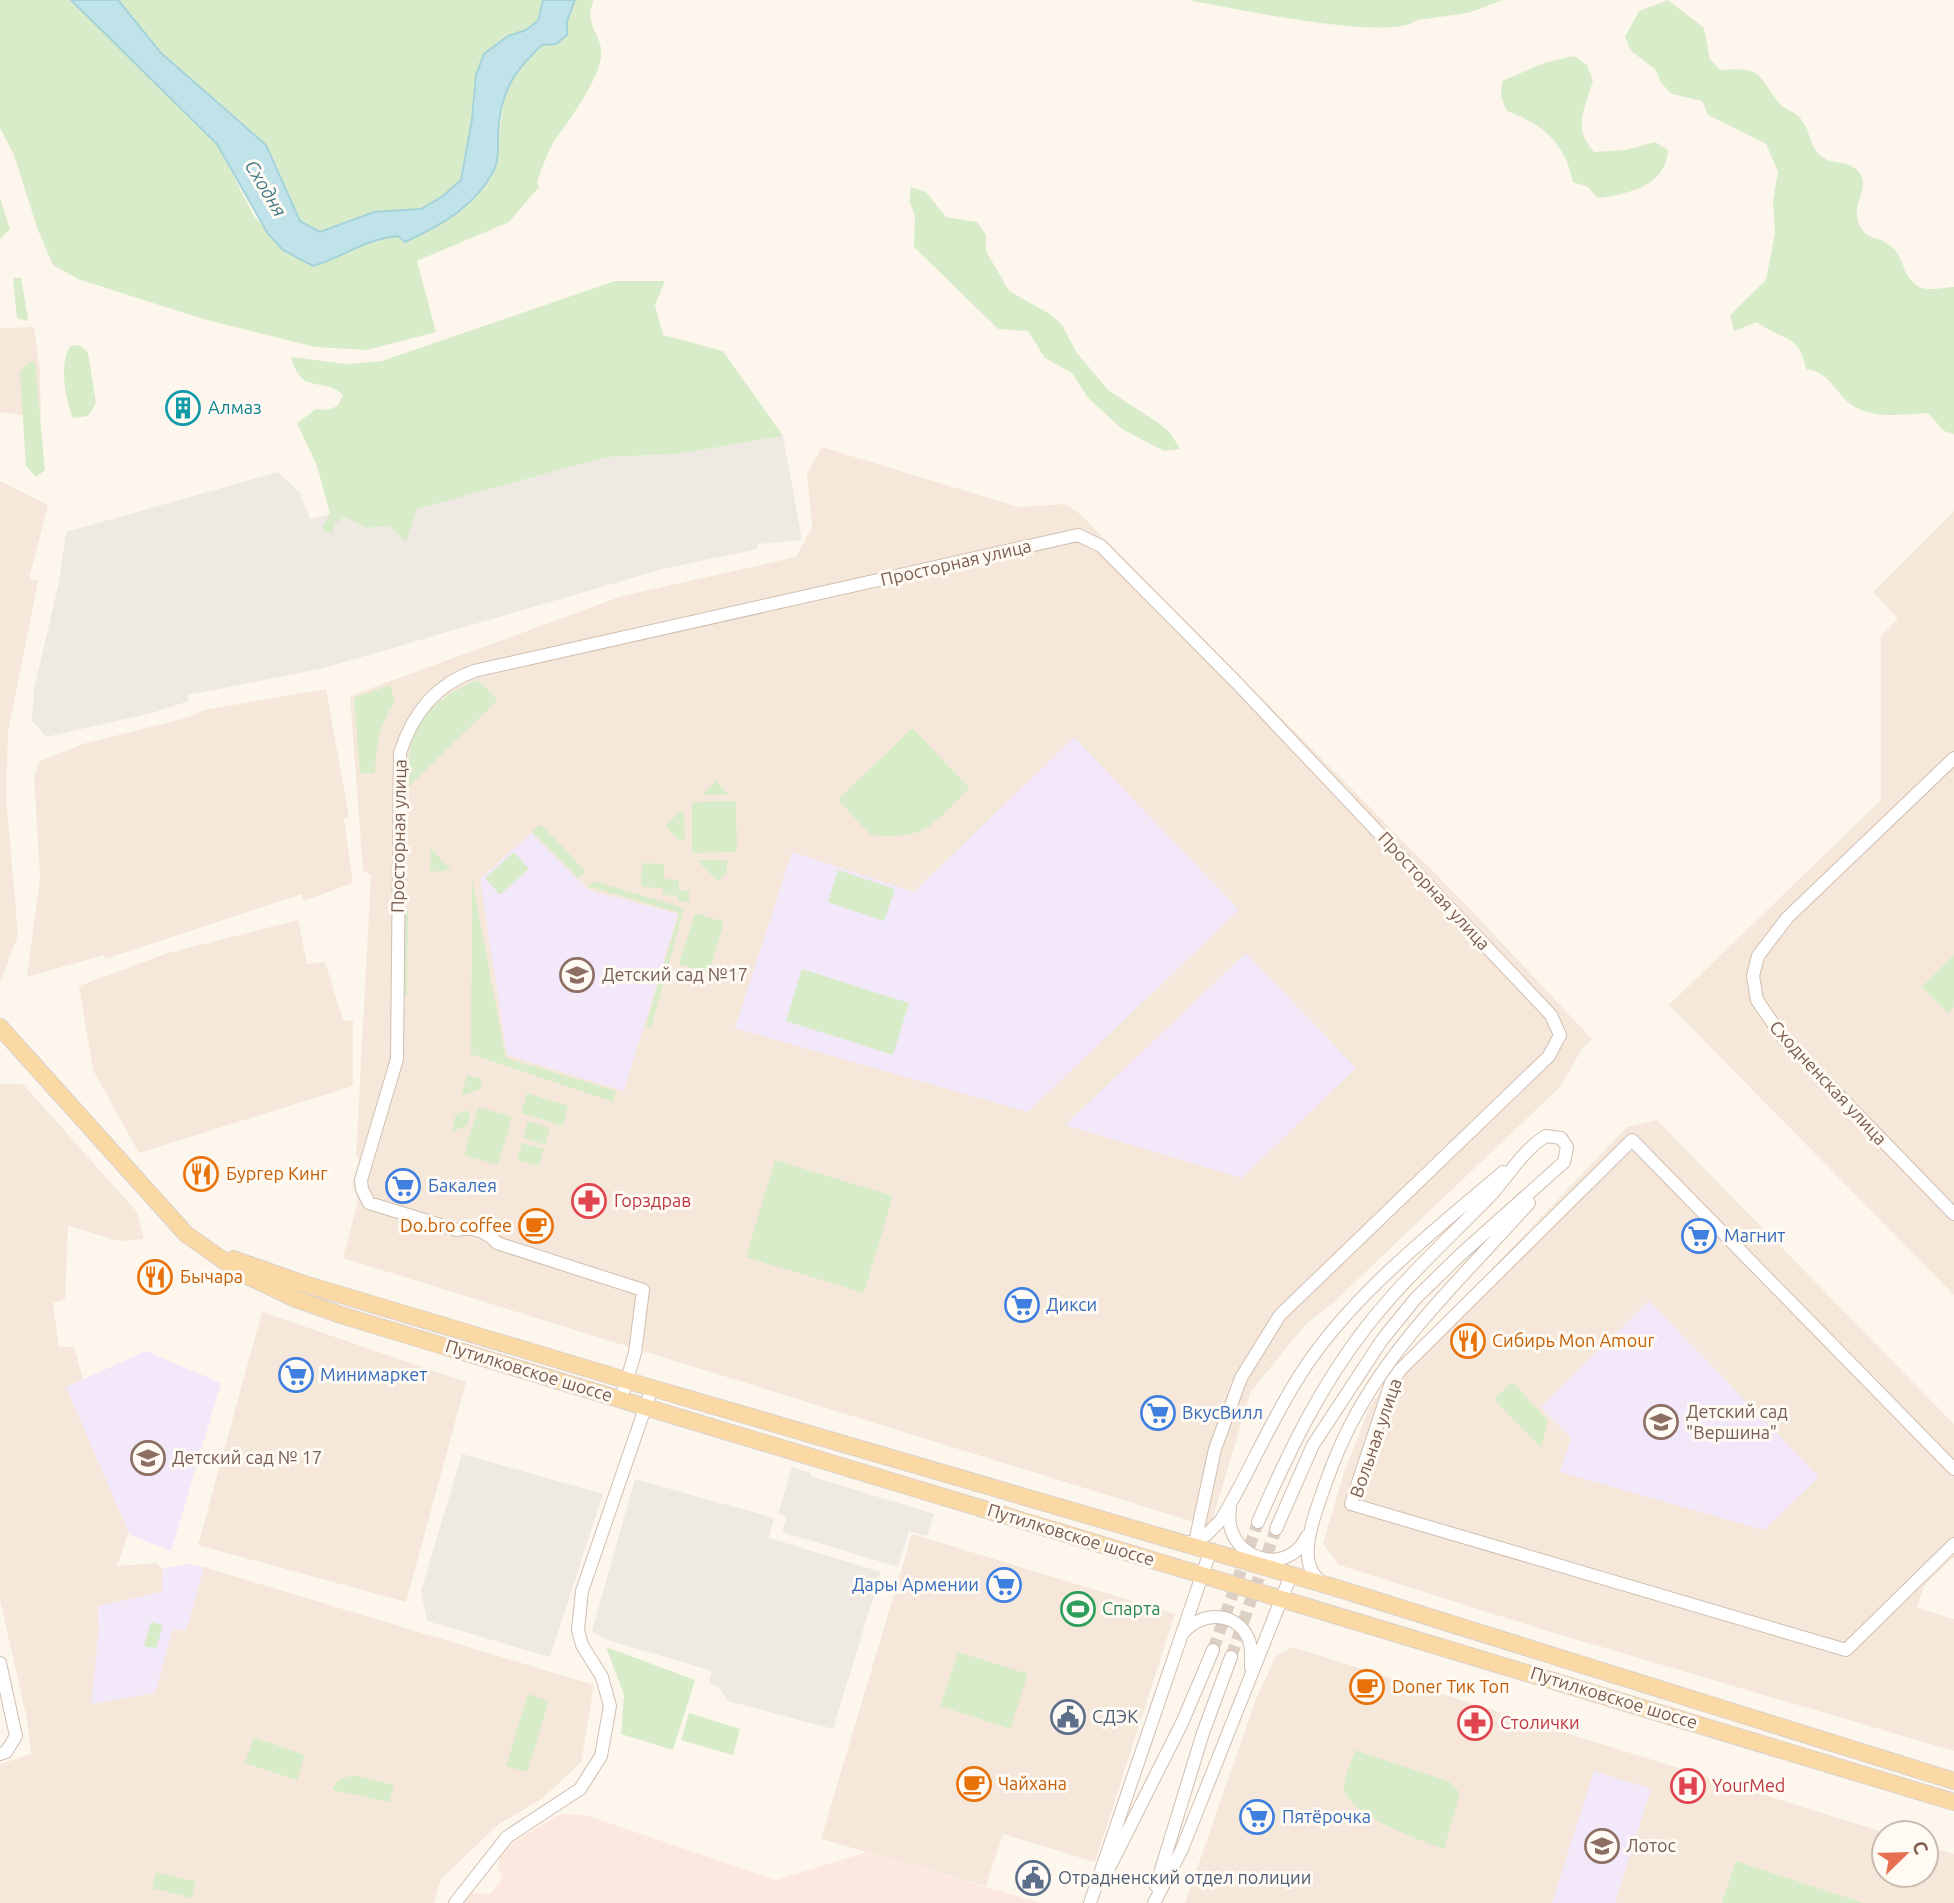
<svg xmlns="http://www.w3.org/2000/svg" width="1954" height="1903" font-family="Ubuntu,sans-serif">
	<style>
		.residential { fill: #f5e8da }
		.commercial { fill: #fde8e0 }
		.industrial { fill: #efe9e4 }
		.education { fill: #f3e8fa }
		.green { fill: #d8ecc9 }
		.water { fill: #bfe3e8; stroke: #a5d3da; stroke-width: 2 }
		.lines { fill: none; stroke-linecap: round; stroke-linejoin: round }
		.minor-tunnel { stroke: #dcd0c4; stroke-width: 12; stroke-dasharray: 12 6; stroke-linecap: butt }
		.minor-casing { stroke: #d1beb0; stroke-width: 14 }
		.major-casing { stroke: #dad1cd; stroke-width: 18 }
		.minor { stroke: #fff; stroke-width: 12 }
		.major { stroke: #fbd9a5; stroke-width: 16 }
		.labels { text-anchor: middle; stroke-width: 6; stroke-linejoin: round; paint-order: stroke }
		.culture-label { font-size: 18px; fill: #0d838f; stroke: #fffaf3; text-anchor: start }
		.street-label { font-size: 18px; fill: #7a5c4d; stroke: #fffaf3 }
		.education-label { font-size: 18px; fill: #785e54; stroke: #fffaf3; text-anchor: start }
		.food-label { font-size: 18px; fill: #c56008; stroke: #fffaf3; text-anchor: start }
		.shop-label { font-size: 18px; fill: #366cbe; stroke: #fffaf3; text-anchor: start }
		.health-label { font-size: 18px; fill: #be3a42; stroke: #fffaf3; text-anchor: start }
		.leisure-label { font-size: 18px; fill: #27864d; stroke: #fffaf3; text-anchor: start }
		.service-label { font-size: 18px; fill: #4e5e75; stroke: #fffaf3; text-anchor: start }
		.water-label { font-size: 19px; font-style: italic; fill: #437c86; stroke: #fffaf3 }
	</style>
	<rect width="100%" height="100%" fill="#fdf6ec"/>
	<path class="residential" d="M 34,327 L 40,372 L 41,418 L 0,412 L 0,328 Z
		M 822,447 L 1018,507 L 1066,504 L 1080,514 L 1471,910 L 1592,1039 L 1581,1050 L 1562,1085 L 1334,1302 L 1306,1324 L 1251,1391 L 1210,1527 L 343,1258 L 358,1201 L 352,1184 L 359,1161 L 356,1155 L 371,875 L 363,871 L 350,696 L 622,596 L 796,557 L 812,527 L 807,474 Z
		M 0,481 L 48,505 L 29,579 L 38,581 L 8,733 L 6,796 L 18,935 L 0,983 Z
		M 1954,511 L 1954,1295 L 1669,1005 L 1881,800 L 1881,636 L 1898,619 L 1873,592 Z
		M 326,689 L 349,817 L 344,819 L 353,883 L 303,901 L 302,894 L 105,959 L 104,955 L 27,977 L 40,878 L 34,776 L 40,761 L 83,744 L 190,717 L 204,710 Z
		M 298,920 L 307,964 L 325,962 L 343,1020 L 353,1021 L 353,1086 L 139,1153 L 93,1070 L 79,986 L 168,953 Z
		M 0,1084 L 23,1084 L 137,1212 L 144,1239 L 119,1241 L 68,1226 L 65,1299 L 53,1303 L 59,1347 L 74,1347 L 83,1379 L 67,1387 L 130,1528 L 117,1566 L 156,1563 L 163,1569 L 163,1592 L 98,1606 L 99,1629 L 155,1693 L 173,1628 L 186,1631 L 204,1567 L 594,1685 L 581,1762 L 542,1799 L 499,1824 L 441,1879 L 434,1903 L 0,1903 L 0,1764 L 31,1754 L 27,1719 L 0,1600 Z
		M 1657,1120 L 1954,1424 L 1954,1557 L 1924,1586 L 1917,1608 L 1954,1619 L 1954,1751 L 1554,1633 L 1339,1565 L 1323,1544 L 1343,1476 L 1369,1408 L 1396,1370 L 1627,1127 Z
		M 262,1312 L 466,1382 L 406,1602 L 198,1545 Z
		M 912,1534 L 1175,1614 L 1095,1862 L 1003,1834 L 986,1886 L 821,1839 Z
		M 1292,1647 L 1886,1833 L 1884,1875 L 1926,1875 L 1926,1846 L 1954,1854 L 1954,1903 L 1185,1903 L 1256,1699 L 1276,1656 Z"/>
	<path class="commercial" d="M 560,1814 L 585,1815 L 776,1880 L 867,1852 L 1041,1903 L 465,1903 L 472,1893 L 490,1894 L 502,1879 L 498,1866 L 500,1855 L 512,1843 Z"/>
	<path class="industrial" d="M 783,436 L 802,540 L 758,544 L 757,549 L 663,569 L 324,668 L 188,695 L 189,701 L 152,713 L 46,737 L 32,721 L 34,689 L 59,582 L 66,532 L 278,472 L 300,493 L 310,519 L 330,514 L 322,530 L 344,517 L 367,528 L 389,526 L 406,541 L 416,509 L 607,457 L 678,454 Z
		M 462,1454 L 603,1494 L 550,1657 L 427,1621 L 421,1591 Z
		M 792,1467 L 810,1473 L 810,1476 L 934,1514 L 927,1536 L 909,1531 L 898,1567 L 782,1532 L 787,1517 L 778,1514 Z
		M 635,1479 L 774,1518 L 769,1538 L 881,1572 L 833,1729 L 728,1701 L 718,1686 L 709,1683 L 712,1671 L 608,1640 L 592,1631 Z"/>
	<path class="education" d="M 1074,737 L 1239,910 L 1028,1112 L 735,1028 L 792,852 L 914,892 Z
		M 531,833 L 588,890 L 678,914 L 624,1091 L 507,1055 L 480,879 Z
		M 1246,953 L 1356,1068 L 1242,1178 L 1065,1125 Z
		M 1649,1301 L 1819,1477 L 1764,1530 L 1560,1472 L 1571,1438 L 1541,1407 Z
		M 146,1351 L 221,1383 L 171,1551 L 130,1535 L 66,1387 Z
		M 185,1564 L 204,1567 L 186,1631 L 173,1628 L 155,1693 L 91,1704 L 99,1629 L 98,1606 L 162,1592 L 163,1569 Z
		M 1594,1771 L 1651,1789 L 1615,1903 L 1552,1903 Z"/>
	<path class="green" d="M 0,0 L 71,0 L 217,144 L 254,216 L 283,250 L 357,249 L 373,238 L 398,236 L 468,205 L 494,172 L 506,87 L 521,64 L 542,45 L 556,44 L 567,35 L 567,21 L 575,0 L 594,0 C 582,26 604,34 601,57 C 599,78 570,120 557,137 C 548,149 543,167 537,181 L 539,187 L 509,222 L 417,261 L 436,332 L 367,350 L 315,347 L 203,319 L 78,279 L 53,265 L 38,230 L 14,155 L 0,128 Z
		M 118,0 L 543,0 L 538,20 L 526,30 L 508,36 L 484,54 L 476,75 L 472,118 L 461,180 L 443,196 L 421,209 L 374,212 L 320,232 L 300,221 L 287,196 L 277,166 L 161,53 Z
		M 1188,0 L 1503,0 L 1468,13 L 1417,20 C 1390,43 1228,7 1188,0 Z
		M 1668,0 L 1704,28 L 1710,59 L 1720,70 C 1764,68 1755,72 1779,103 C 1786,111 1797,111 1803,122 C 1810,132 1810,147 1820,155 C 1831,166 1847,159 1858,171 C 1871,187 1854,201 1857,217 C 1863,243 1877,234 1891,246 C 1906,259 1902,280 1922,288 C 1930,291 1945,287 1954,287 L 1954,434 L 1944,431 L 1928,413 C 1904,414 1879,419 1857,408 C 1835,397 1834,373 1806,369 C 1800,334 1782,341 1757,322 L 1734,331 L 1730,315 L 1766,280 L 1775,233 L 1773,201 L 1778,172 L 1766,144 L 1708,115 L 1702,101 L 1672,94 L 1661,83 L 1655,69 L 1631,51 L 1625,37 L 1639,11 Z
		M 1574,56 L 1587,65 L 1593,80 C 1586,108 1571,126 1594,152 L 1625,150 L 1655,142 L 1668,150 C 1666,186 1629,194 1598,198 L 1588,187 L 1573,182 C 1565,143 1543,124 1507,111 L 1501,97 L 1502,81 L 1544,63 Z
		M 911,187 L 926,192 L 946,217 L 977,222 L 986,235 L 986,251 L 1009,291 L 1050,314 L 1062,325 L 1077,353 L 1108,390 L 1160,424 L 1171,434 L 1180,449 L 1164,451 L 1122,429 L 1088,398 L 1072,373 L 1045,358 L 1028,331 L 998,329 L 914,247 L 915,215 L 909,201 Z
		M 0,198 L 10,229 L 0,239 Z
		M 13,278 L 21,278 L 28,319 L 26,321 L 17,318 Z
		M 615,281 L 665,281 L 655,305 L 663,335 L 723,351 L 783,436 L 678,454 L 607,457 L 417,509 L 406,542 L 389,526 L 367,528 L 344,517 L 335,524 L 332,534 L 322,529 L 330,513 L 317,466 L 297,423 L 316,409 L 327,410 L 338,406 L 343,395 C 321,375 302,397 291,357 L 346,364 L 382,361 Z
		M 79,345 L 88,352 L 96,403 L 88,416 L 73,418 C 65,399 59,365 70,346 Z
		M 30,361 L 35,362 L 45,470 L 36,477 L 26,466 L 20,372 Z
		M 478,680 L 498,700 L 406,789 C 406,731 423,702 478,680 Z
		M 390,685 L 395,703 C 379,725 376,746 375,773 L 360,773 L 354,698 Z
		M 912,728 L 970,788 C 931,825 929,840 871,835 L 838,800 Z
		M 716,781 L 729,795 L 702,795 Z
		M 736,801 L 737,852 L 692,853 L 692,802 Z
		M 681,810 L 684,814 L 685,838 L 681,842 L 665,826 Z
		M 541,824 L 585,871 L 578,878 L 532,832 Z
		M 431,848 L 451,870 L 430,872 Z
		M 514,852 L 529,869 L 500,895 L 485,878 Z
		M 697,860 L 727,860 L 727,872 L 718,881 Z
		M 642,863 L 664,864 L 664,879 L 679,880 L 679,891 L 689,891 L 689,902 L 679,901 L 678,896 L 663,895 L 663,888 L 641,887 Z
		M 838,870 L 895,889 L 884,921 L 828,902 Z
		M 472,880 L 506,1058 L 616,1091 L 613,1102 L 471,1054 Z
		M 594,881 L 684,908 L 651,1028 L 646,1026 L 679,913 L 587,886 Z
		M 402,911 L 408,911 L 407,995 L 401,995 Z
		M 695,913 L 724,922 L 709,973 L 679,964 Z
		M 1954,955 L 1954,1007 L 1948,1013 L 1922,987 Z
		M 802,969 L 909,1003 L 893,1055 L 786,1021 Z
		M 467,1075 L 483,1079 L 480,1089 L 461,1096 Z
		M 527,1093 L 568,1106 L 563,1126 L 521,1113 Z
		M 478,1107 L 512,1117 L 498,1165 L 464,1155 Z
		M 467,1110 L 470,1118 L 468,1125 L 451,1132 L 456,1114 Z
		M 528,1121 L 550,1128 L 545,1145 L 523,1138 Z
		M 522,1143 L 544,1149 L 539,1166 L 517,1160 Z
		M 775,1160 L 893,1196 L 864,1293 L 746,1257 Z
		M 1512,1382 L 1548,1420 L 1541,1448 L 1494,1399 Z
		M 151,1622 L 163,1625 L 156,1649 L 144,1646 Z
		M 606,1647 L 695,1680 L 673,1750 L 621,1734 L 624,1695 Z
		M 958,1652 L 1028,1674 L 1010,1729 L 940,1706 Z
		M 528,1694 L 549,1701 L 527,1772 L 506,1766 Z
		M 689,1713 L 740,1729 L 733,1755 L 681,1740 Z
		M 254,1737 L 305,1755 L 297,1780 L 245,1763 Z
		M 1355,1750 L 1448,1781 L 1460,1793 L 1444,1849 C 1422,1841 1344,1814 1344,1787 C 1344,1776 1352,1761 1355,1750 Z
		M 353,1775 L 394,1785 L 389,1802 L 332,1790 L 338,1780 Z
		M 1736,1861 L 1864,1903 L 1722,1903 Z
		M 156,1872 L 196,1882 L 192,1898 L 152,1888 Z"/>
	<path class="water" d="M 71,0 L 118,0 L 161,53 L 266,145 L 300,221 L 320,232 L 374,212 L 421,209 L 443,196 L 461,180 L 472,119 L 476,75 L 484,54 L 508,36 L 526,30 L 538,21 L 543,0 L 575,0 L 567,21 L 567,35 L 556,44 L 542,45 C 512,73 500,93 498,135 C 498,146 499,162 493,172 C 474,207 440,226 405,242 L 398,236 C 364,239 346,256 313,266 L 283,250 L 268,234 L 217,144 Z"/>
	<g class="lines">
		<path class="minor-tunnel" d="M 1213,1650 L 1258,1522
			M 1231,1657 L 1276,1529"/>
		<g class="minor-casing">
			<path id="minor" d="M 1954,758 L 1787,918 L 1758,956 L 1753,976 L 1757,1000 L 1783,1038 L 1954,1214
				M 621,1399 L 635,1353 L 643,1290 L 497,1243 C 486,1231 473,1226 457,1230 L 369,1203 L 362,1189 L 361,1180 L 397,1059 L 400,753 C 412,715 435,685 474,671 L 1078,535 L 1101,546 L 1236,682 L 1551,1015 L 1560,1035 L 1549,1056 L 1280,1315 L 1241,1378 L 1215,1449 L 1194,1547
				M 1954,1469 L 1632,1140 L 1400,1370 L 1391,1383 L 1351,1504 L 1846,1650 L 1954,1544
				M 1230,1509 C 1222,1556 1286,1581 1307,1536
				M 1258,1522 C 1288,1453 1320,1386 1367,1326 C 1403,1280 1447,1240 1488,1198 C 1507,1179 1522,1150 1546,1136 L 1561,1138 L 1567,1147 L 1564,1162 L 1459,1256 L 1416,1298 L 1382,1340 L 1313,1445 L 1276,1529
				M 1190,1542 L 1206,1535 L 1221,1520 C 1249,1473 1270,1422 1300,1375 C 1350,1296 1433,1232 1503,1172
				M 1324,1584 C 1298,1567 1309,1534 1316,1511 C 1329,1472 1343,1434 1365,1399 C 1407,1328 1474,1265 1529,1203
				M 1184,1632 C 1202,1611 1237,1611 1249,1640 C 1252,1649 1251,1659 1251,1668
				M 0,1663 L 16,1736 L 6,1752 L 0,1754
				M 1109,1868 L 1182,1723 L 1213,1650
				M 1156,1886 L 1203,1733 L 1231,1657
				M 455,1903 L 507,1837 L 580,1789 L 601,1756 L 610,1706 L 602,1677 L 582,1645 L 578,1630 L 582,1591 L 652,1388
				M 1090,1903 L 1210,1552
				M 1154,1903 L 1182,1849 L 1291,1575"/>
		</g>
		<g class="major-casing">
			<path id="major" d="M 0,1027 L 186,1234 L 241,1273 L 296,1299 L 344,1316 L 1954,1802
				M 233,1259 L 301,1283 L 652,1388 L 1343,1590 L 1954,1781"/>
		</g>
		<use href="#minor" class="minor"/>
		<use href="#major" class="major"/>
	</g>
	<defs>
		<g id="building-ring" transform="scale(1.75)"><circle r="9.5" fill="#fffaf3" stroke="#0f9aa8" stroke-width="1.5"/><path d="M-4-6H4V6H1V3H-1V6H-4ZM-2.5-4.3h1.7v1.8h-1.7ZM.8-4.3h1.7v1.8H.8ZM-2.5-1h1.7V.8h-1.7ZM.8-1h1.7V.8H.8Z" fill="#0f9aa8"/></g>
		<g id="school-ring" transform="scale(1.75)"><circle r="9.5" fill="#fffaf3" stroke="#8d6e63" stroke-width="1.5"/><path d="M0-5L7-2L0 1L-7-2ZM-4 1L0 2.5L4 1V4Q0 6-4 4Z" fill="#8d6e63"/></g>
		<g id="restaurant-ring" transform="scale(1.75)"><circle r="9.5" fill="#fffaf3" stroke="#e8710a" stroke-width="1.5"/><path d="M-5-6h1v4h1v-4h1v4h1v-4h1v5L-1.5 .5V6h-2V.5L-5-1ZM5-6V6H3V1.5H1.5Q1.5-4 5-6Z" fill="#e8710a"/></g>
		<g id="supermarket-ring" transform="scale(1.75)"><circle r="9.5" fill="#fffaf3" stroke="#3f7fe0" stroke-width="1.5"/><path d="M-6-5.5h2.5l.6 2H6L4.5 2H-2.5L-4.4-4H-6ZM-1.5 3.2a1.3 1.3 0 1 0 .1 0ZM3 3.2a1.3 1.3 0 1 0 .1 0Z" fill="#3f7fe0"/></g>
		<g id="pharmacy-ring" transform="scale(1.75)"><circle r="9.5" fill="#fffaf3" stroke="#e0444e" stroke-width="1.5"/><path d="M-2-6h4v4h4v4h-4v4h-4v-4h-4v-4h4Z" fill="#e0444e"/></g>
		<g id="cafe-ring" transform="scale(1.75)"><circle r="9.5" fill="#fffaf3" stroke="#e8710a" stroke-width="1.5"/><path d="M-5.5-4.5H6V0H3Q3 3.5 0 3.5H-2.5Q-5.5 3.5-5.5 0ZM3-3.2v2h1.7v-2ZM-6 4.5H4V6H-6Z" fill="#e8710a"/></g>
		<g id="stadium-ring" transform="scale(1.75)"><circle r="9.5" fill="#fffaf3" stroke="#2e9e5b" stroke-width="1.5"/><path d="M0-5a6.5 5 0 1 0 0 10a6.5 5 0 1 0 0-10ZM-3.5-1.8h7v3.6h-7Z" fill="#2e9e5b"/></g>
		<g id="civic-ring" transform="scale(1.75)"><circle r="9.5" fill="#fffaf3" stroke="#5c6f8a" stroke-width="1.5"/><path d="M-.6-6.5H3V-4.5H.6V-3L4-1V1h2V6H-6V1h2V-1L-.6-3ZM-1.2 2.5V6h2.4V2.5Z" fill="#5c6f8a"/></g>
		<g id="hospital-ring" transform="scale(1.75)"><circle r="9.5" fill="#fffaf3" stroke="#e0444e" stroke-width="1.5"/><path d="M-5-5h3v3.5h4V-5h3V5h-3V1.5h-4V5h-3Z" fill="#e0444e"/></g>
	</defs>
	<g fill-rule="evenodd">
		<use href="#building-ring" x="183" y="408"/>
		<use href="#school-ring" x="577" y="975"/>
		<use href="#restaurant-ring" x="201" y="1174"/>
		<use href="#supermarket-ring" x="403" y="1186"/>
		<use href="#pharmacy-ring" x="589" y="1201"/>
		<use href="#cafe-ring" x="536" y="1226"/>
		<use href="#supermarket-ring" x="1699" y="1236"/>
		<use href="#restaurant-ring" x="155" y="1277"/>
		<use href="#supermarket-ring" x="1022" y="1305"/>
		<use href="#restaurant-ring" x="1468" y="1341"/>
		<use href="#supermarket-ring" x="296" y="1375"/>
		<use href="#supermarket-ring" x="1158" y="1413"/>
		<use href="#school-ring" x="1661" y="1422"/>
		<use href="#school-ring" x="148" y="1458"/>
		<use href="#supermarket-ring" x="1004" y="1585"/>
		<use href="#stadium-ring" x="1078" y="1609"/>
		<use href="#cafe-ring" x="1367" y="1687"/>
		<use href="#civic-ring" x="1068" y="1717"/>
		<use href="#pharmacy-ring" x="1475" y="1723"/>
		<use href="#cafe-ring" x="974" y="1784"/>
		<use href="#hospital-ring" x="1688" y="1786"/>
		<use href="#supermarket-ring" x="1257" y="1817"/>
		<use href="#school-ring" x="1602" y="1846"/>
		<use href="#civic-ring" x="1033" y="1878"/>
	</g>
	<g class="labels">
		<g class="culture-label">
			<text x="208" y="414">Алмаз</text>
		</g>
		<g class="street-label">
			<text transform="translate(956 563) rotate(-13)" y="6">Просторная улица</text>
			<text transform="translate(399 836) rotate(-89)" y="6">Просторная улица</text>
			<text transform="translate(1434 891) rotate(47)" y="6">Просторная улица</text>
			<text transform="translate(1828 1083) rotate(47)" y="6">Сходненская улица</text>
			<text transform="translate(529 1371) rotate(17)" y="6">Путилковское шоссе</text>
			<text transform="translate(1376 1438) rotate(-71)" y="6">Вольная улица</text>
			<text transform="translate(1071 1535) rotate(17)" y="6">Путилковское шоссе</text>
			<text transform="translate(1614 1698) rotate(17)" y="6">Путилковское шоссе</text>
		</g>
		<g class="education-label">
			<text x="602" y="981">Детский сад №17</text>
			<text x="1686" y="1418">Детский сад<tspan x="1686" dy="21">"Вершина"</tspan></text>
			<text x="172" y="1464">Детский сад № 17</text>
			<text x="1626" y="1852">Лотос</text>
		</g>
		<g class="food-label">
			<text x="226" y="1180">Бургер Кинг</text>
			<text x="512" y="1232" text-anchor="end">Do.bro coffee</text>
			<text x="180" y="1283">Бычара</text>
			<text x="1492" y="1347">Сибирь Mon Amour</text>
			<text x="1392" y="1693">Doner Тик Топ</text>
			<text x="998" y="1790">Чайхана</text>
		</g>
		<g class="shop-label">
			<text x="428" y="1192">Бакалея</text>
			<text x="1724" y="1242">Магнит</text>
			<text x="1046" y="1311">Дикси</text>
			<text x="320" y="1381">Минимаркет</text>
			<text x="1182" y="1419">ВкусВилл</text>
			<text x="979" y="1591" text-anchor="end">Дары Армении</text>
			<text x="1282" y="1823">Пятёрочка</text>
		</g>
		<g class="health-label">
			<text x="614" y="1207">Горздрав</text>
			<text x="1500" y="1729">Столички</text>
			<text x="1712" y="1792">YourMed</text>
		</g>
		<g class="leisure-label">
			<text x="1102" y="1615">Спарта</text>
		</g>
		<g class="service-label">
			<text x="1092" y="1723">СДЭК</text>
			<text x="1058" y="1884">Отрадненский отдел полиции</text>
		</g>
		<g class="water-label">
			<text transform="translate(266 188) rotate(59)" y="7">Сходня</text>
		</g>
	</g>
	<g transform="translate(1905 1854) rotate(67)"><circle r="33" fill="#fffaf3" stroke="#cabbb1" stroke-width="2"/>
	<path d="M0-5L12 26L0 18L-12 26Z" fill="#e76f51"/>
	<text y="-10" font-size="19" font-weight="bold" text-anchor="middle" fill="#7a5c4d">С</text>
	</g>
</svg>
